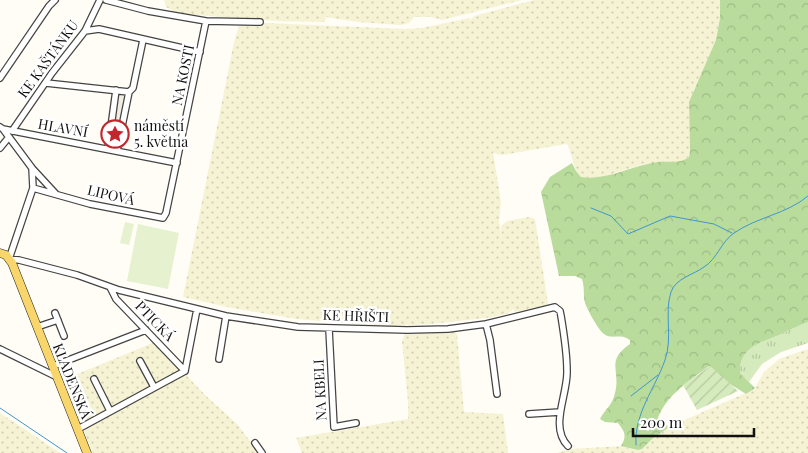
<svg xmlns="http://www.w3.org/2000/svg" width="808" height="453" font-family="'Playfair Display',serif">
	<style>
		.farmland { fill: url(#farmland-dots) }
		.grass { fill: url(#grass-tufts) }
		.forest { fill: url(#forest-crowns) }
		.garden { fill: url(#garden-furrows) }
		.pitch { fill: #e6f2cf }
		.plaza { fill: #f1ede2 }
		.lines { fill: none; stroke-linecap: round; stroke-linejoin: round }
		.stream { stroke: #3f96cf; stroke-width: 1 }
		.minor-casing { stroke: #444; stroke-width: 8 }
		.major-casing { stroke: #222; stroke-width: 9 }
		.minor { stroke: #fff; stroke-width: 5.5 }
		.major { stroke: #f9d66b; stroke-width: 8 }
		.labels { text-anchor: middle; stroke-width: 5; stroke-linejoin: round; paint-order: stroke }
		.street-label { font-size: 14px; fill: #111; stroke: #fff }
		.poi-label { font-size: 14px; fill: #111; stroke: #fff; text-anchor: start }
	</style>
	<defs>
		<pattern id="farmland-dots" width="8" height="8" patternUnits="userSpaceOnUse" patternTransform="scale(1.25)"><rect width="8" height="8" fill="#f6f3d4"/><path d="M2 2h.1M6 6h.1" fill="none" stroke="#d2cfb5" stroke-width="1.8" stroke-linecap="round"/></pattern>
		<pattern id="grass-tufts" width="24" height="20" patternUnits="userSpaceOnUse" patternTransform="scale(1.25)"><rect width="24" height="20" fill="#d5ebbd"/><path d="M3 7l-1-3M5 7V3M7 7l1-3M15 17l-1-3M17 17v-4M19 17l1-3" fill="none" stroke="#b6c8a1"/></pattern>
		<pattern id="forest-crowns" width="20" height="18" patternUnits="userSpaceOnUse" patternTransform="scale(1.25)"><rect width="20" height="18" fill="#b9dc9c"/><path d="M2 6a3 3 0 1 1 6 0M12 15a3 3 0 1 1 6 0" fill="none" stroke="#9ebc85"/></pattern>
		<pattern id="garden-furrows" width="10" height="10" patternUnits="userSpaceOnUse" patternTransform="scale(1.25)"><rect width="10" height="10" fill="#d5ebbd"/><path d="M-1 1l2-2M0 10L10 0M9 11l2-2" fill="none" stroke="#b6c8a1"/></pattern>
	</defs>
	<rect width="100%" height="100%" fill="#fffdf5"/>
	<path class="farmland" d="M 164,0 L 522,0 L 442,20 L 431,17 L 414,17 L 409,23 L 401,25 L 358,22 L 326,17 L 325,22 L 278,21 L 183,14 L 172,12 L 172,10 L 166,7 Z
		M 534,0 L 720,0 L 720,18 L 716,40 L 709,60 L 694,89 L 689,110 L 690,151 L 689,157 L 685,160 L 680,162 L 659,162 L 641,165 L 605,176 L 587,178 L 581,177 L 576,171 L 568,145 L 566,144 L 502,155 L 496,154 L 493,152 L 501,202 L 499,221 L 502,238 L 501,226 L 507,221 L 529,217 L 535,219 L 548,303 L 545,306 L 515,312 L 513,309 L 507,314 L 486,318 L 430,324 L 384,326 L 297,319 L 232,308 L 183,297 L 234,42 L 239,26 L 243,22 L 405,29 L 422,28 L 470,18 L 471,20 L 474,16 Z
		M 452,331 L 455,332 L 457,334 L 464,412 L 503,414 L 508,453 L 302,453 L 296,438 L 408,419 L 408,402 L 402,342 L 404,335 L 406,334 Z
		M 155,342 L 206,396 L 237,424 L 259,453 L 93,453 L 63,380 Z
		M 808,349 L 808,453 L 557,453 L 571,449 L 606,447 L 621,446 L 638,450 L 642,449 L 652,439 L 671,426 L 746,393 L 755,388 L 764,372 L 779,359 Z
		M 0,413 L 29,432 L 60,453 L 0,453 Z"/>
	<path class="grass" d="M 808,322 L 808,343 L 781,352 L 762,364 L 749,382 L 740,373 C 739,348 760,343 779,335 C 789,330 798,326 808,322 Z"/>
	<path class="forest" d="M 720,0 L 808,0 L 808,322 C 798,326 789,330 779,335 C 760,343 739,348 740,373 L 755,388 L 746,394 L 730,384 L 709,366 C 688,382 663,397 656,424 L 671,426 L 652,439 L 642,449 L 638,450 L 621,446 C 627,436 625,432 618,423 L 605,422 L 600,419 C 605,409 612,406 615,393 C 621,370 605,361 630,344 L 630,340 C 620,333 612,340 604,334 C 599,331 587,309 585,303 C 583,296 585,289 582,279 L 575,276 L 559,276 L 541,192 L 550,177 L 572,163 L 576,171 L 581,177 C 607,181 633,165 658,162 C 669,161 680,164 689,157 L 690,151 L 689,102 L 716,40 L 720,18 Z"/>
	<path class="garden" d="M 710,366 L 738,391 L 697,410 L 683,385 Z"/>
	<path class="pitch" d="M 125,222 L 134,224 L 129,245 L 120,243 Z
		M 138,224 L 179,233 L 168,289 L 127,281 Z"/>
	<path class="plaza" d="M 112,87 L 133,88 L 120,154 L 103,151 Z"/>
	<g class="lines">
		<path class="stream" d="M 591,208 L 611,216 L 628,234 L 670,216 L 714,224 L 732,233
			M 631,396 L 658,375
			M 0,408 L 67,453
			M 636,445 C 634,413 655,389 665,360 C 673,338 664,313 671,292 C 676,278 693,275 704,267 C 717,259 721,242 734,233 C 757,217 787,214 808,196"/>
		<g class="minor-casing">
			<path id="minor" d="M 106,0 L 148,11 L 206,21 L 260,22
				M 85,31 L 99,29 L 200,52
				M 0,78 L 49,6 L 55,0
				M 46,83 L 129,92
				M 0,127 L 3,129 L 32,168 L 33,188 L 9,259 L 19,260 L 77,275 L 119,290 L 185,306 L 226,316 L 298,327 L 407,330 L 448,329 L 486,324 L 555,307 L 560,311 L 561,316 C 564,334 567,353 567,371 C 568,394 549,427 568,446
				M 3,129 L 177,163
				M 12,131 L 52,73 L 85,31 L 100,0
				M 0,148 L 9,137
				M 108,149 L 116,90
				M 117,151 L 129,92 L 133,88 L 143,40
				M 32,168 L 56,194
				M 33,188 L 90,204 L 163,218 L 166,213 L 206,21
				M 110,287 L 116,299 L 185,371
				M 55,313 L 64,336
				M 486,324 L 490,340 L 497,394
				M 37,327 L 58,320
				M 329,329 L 334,427 L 356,423
				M 0,349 L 57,377
				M 219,359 L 226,316
				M 140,361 L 154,387
				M 53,366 L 146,330
				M 185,371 L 197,309
				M 94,379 L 110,411
				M 529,414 L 560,412
				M 78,429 L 185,371
				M 255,443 L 262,453"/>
		</g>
		<g class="major-casing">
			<path id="major" d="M 0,253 L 6,255 L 12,263 L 87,453"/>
		</g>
		<use href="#minor" class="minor"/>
		<use href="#major" class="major"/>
	</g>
	<defs>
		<g id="sight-ring" transform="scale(1.4375)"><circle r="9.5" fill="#fff" stroke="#c4262e" stroke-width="1.5"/><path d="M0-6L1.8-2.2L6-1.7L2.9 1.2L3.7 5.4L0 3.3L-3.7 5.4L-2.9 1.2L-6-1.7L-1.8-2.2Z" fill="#c4262e"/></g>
	</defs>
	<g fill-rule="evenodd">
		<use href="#sight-ring" x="115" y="134"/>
	</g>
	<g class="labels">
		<g class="street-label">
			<text transform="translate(48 59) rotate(-54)" y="5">KE KAŠTÁNKU</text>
			<text transform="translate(183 75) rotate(-78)" y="5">NA KOSTI</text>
			<text transform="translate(63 128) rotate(10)" y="5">HLAVNÍ</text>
			<text transform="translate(111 195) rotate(13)" y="5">LIPOVÁ</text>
			<text transform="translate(356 316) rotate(2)" y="5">KE HŘIŠTI</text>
			<text transform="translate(155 321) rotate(46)" y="5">PTICKÁ</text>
			<text transform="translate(72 381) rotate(68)" y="5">KLADENSKÁ</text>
			<text transform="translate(320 390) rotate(-93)" y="5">NA KBELI</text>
		</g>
		<g class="poi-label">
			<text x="134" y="131">náměstí<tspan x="134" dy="16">5. května</tspan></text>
		</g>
	</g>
	<path d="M633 428v8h121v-8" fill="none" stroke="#111111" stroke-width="2.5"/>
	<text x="640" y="428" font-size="15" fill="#111111" stroke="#ffffff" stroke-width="4" paint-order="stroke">200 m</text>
</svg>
